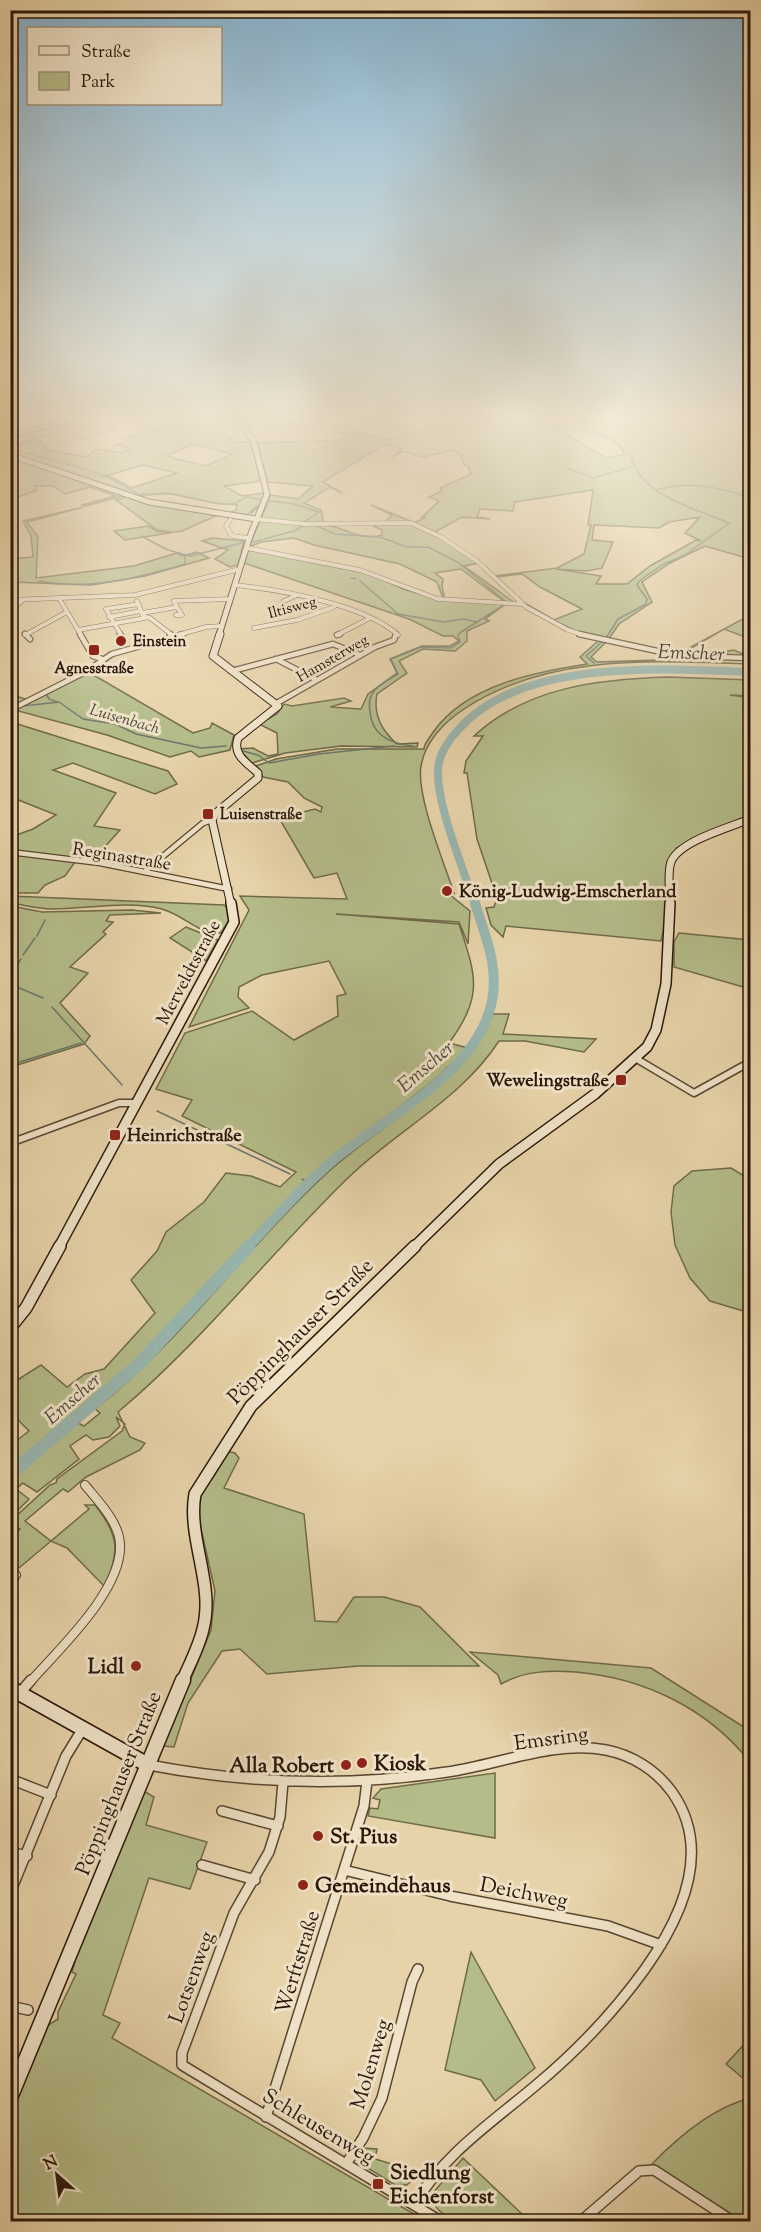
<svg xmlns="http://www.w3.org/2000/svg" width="761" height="2232" font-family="'Sorts Mill Goudy',serif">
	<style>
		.green { fill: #b4bc89; stroke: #6f6a49; stroke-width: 1.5; fill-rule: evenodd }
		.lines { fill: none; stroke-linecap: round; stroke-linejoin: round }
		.stream { stroke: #6c766d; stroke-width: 1.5 }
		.river-far2 { stroke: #98b6b0; stroke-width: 8 }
		.river-far1 { stroke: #98b6b0; stroke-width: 10 }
		.river { stroke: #98b6b0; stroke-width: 13 }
		.street-far4-casing { stroke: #594631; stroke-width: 5 }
		.street-far3-casing { stroke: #594631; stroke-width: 7 }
		.street-far2-casing { stroke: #594631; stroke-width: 9 }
		.street-far1-casing { stroke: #594631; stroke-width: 10 }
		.street-casing { stroke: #594631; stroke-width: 12 }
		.secondary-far4-casing { stroke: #2a1709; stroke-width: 7 }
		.secondary-far3-casing { stroke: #2a1709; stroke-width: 9 }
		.secondary-far2-casing { stroke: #2a1709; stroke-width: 12 }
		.secondary-far1-casing { stroke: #2a1709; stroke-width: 14 }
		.secondary-casing { stroke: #2a1709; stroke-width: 17 }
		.highway-casing { stroke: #2a1709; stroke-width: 3 }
		.street-far4 { stroke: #efe2c7; stroke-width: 4 }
		.street-far3 { stroke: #efe2c7; stroke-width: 4.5 }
		.street-far2 { stroke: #efe2c7; stroke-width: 6 }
		.street-far1 { stroke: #efe2c7; stroke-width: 8 }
		.street { stroke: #efe2c7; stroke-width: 9 }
		.secondary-far4 { stroke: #efe2c7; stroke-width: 5 }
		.secondary-far3 { stroke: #efe2c7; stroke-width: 7 }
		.secondary-far2 { stroke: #efe2c7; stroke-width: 9 }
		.secondary-far1 { stroke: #efe2c7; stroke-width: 11 }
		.secondary { stroke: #efe2c7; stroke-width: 14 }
		.highway { fill: #e4ba74; fill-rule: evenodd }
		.poi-dot { fill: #8f2418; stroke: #efe2c7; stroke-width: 2 }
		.labels { text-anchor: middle; stroke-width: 6; stroke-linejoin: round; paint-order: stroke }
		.far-street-label { font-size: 15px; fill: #2a1709; stroke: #efe2c7 }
		.far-poi-label { font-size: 15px; font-weight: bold; fill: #2a1709; stroke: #efe2c7; text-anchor: start }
		.far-water-label { font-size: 16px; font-style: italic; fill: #4b473b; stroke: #efe2c7 }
		.street-label { font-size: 18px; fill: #2a1709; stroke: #efe2c7 }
		.poi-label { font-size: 18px; font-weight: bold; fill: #2a1709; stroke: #efe2c7; text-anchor: start }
		.water-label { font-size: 20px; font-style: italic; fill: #4b473b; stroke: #efe2c7 }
		.near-street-label { font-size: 21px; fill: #2a1709; stroke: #efe2c7 }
		.near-poi-label { font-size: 21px; font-weight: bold; fill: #2a1709; stroke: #efe2c7; text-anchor: start }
	</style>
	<rect width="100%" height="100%" fill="#e7d3a9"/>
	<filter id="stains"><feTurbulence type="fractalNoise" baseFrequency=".00333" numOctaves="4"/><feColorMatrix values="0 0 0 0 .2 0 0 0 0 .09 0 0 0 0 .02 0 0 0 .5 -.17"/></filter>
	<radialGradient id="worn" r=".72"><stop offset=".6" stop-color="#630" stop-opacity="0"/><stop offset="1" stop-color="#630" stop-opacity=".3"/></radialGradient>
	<path class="green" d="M 75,422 L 96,422 L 114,429 L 86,440 L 64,429 L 44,437 L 37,433 L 35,435 L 40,438 L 16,445 L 24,442 L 21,439 L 28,441 L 30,437 L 37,438 L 33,436 L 35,434 L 19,438 L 11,449 L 11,438 Z
		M 214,422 L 235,443 L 250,441 L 261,481 L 224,486 L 242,496 L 265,493 L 264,501 L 251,514 L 262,502 L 247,515 L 203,511 L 228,514 L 236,510 L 237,505 L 214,503 L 167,493 L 140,496 L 152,501 L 14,454 L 16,452 L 11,453 L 11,450 C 21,445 30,440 42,441 L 42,445 L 47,445 L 44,448 L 48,450 L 85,457 L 97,449 L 121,453 L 130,448 L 117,445 L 126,441 L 123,439 L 162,427 ZM 193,444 L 232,454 L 206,466 L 166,456 ZM 143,465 L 177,473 L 132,488 L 109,476 L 102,477 Z
		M 285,422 L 333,422 L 383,440 L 434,428 L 423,424 L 431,422 L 750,422 L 750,559 L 705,546 L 670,563 L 642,582 L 652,602 L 619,624 L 608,640 L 696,658 L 606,642 L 591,657 L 597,662 L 659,660 L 750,664 C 654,661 548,653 464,709 C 444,722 425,742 421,766 C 416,796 444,862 454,893 L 450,891 L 444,896 L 449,894 L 470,911 L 468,944 L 459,922 L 336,914 L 459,924 C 476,976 484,995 449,1043 L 472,1049 C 455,1057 444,1073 429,1084 C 387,1117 344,1148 305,1184 L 126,1370 L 11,1466 L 11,1445 L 29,1431 L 11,1413 L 11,1384 L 41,1365 L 67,1387 L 85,1374 L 104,1369 L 155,1313 L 131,1280 L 157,1251 L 166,1232 L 204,1202 L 226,1173 L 251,1176 L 280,1187 L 296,1172 L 182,1116 L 192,1100 L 156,1089 L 185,1033 L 252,1011 L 294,1040 L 338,1016 L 337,996 L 346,994 L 329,961 L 262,975 L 239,987 L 238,997 L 249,1008 L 189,1027 L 249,910 L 240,896 L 347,899 L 337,873 L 314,878 L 279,818 L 315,809 L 321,812 L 322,807 L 304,798 L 288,782 L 263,777 L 256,766 L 276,759 L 337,749 L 424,749 C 423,745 430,737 434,731 C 467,685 535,672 587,664 L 580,657 L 598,641 L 531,610 L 495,576 L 557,568 L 584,554 L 591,525 L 588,525 L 593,490 L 515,502 L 513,511 L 480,509 L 477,517 L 490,519 L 462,517 L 435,532 L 414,523 L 426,517 L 422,517 L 439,501 L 429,497 L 442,491 L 440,488 L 471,474 L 468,466 L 464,465 L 461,455 L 453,450 L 423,457 L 403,451 L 392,457 L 402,449 L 385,444 L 323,482 L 342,493 L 330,487 L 304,503 L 321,510 L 324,525 C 344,526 360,542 382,535 L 382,530 L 369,524 L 384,523 L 392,515 L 371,505 L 413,522 L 407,523 L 441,538 L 479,563 L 464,566 L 515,603 L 507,603 L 485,619 L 489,621 L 467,631 L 467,641 L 455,651 L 423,649 L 399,661 L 407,673 L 377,694 C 373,714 382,731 397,744 L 418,743 L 417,747 L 341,746 L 285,753 L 252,763 L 239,749 L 253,748 L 268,756 L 278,754 L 277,733 L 259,724 L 277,714 L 284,704 L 292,706 L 344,698 L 351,701 L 330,707 L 361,709 L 368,694 L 397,673 L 390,659 L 422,646 L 450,646 L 459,641 L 453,636 L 443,636 L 409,619 L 244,563 L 248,550 L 370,574 L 403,589 L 444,601 L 437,582 L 400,564 L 314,545 L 294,538 L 261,542 L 249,547 L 271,495 L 298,499 L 313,486 L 268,482 L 257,443 L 347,440 L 347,436 L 323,424 L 293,429 ZM 566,427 C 588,430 613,433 625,454 L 607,458 L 555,429 ZM 700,517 L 685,533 L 701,541 L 696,540 L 650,566 L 627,584 L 596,584 L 601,576 L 556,569 L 586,571 L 602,568 L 613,542 L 592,540 L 594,525 L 659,528 L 669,522 ZM 461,569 L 506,603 L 445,599 L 442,587 L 443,579 L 435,573 ZM 522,574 L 540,587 L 582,609 L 554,620 L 521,601 L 496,577 Z
		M 10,456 L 124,496 L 85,506 L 82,505 L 115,496 L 90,487 L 65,494 L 53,486 L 35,486 L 36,491 L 11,499 Z
		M 128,497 L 216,516 L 182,531 L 125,540 L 114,531 L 148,526 L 158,532 L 171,532 L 157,530 L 116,500 Z
		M 84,507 L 27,522 L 38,537 L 36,578 L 134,566 L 177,553 L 182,556 L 197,552 L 209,558 L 145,576 L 91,585 L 11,582 L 11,559 L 33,557 L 31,536 L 23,521 Z
		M 212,538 L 244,541 L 238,565 L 230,567 L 215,559 L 228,550 L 202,541 Z
		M 750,615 L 750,639 L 724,629 L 681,654 L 727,655 L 728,651 L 734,650 L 750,657 L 678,654 Z
		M 85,670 L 193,733 L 210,728 L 212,723 L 234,735 L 230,750 L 199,757 L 191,751 L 170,757 L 107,735 L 11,709 L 10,694 L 28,700 Z
		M 669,677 L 750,680 L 750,696 L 730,695 L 750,698 L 750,816 L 676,848 L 677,850 L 668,866 L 665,923 L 661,941 L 506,926 L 503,937 L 491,925 L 486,908 L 494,907 L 497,898 L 477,839 L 467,773 L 464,773 L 466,761 L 483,736 L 474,736 C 527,687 599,679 669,677 Z
		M 11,722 L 168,771 L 177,784 L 155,794 L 73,763 L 53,770 L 116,793 L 94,826 L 120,830 L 93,860 L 11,850 L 11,837 L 33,829 L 56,815 L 11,797 Z
		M 10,852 L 75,862 L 65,876 L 45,885 L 38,893 L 11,893 Z
		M 10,896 L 224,905 L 228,908 L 229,920 L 221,933 C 197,934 184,915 162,909 C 128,900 87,909 52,909 C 38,909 24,905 11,903 Z
		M 11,906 L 42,912 L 132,910 L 161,913 L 110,915 L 106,921 L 113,922 L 103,932 L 106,934 L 70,967 L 88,973 L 60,1003 L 90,1036 L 84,1044 L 11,1067 Z
		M 186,927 L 218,940 L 206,961 L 170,938 Z
		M 679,933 L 750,940 L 750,989 L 674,967 L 674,942 Z
		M 493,1014 L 509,1014 L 503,1034 L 596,1039 L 584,1052 L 525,1041 L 499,1041 C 462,1098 399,1129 351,1175 C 271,1252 203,1341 118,1412 L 130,1437 L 145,1443 L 140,1450 L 86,1477 L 68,1492 L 63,1489 L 25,1521 L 51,1541 L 89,1509 L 85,1505 L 95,1505 C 119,1535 120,1551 105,1587 L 67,1548 L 51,1541 L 19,1568 L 11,1565 L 11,1531 L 15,1534 L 20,1529 L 12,1524 L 13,1519 L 50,1485 L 56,1483 L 57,1479 L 122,1431 L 125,1424 L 116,1417 L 120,1426 L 109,1437 L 93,1440 L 86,1435 L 70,1446 L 79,1459 L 37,1492 L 23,1483 L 16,1489 L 29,1499 L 11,1517 L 11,1476 L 78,1423 L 84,1426 L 100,1413 L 95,1409 C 182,1341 246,1247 328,1172 C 382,1122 464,1086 493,1014 Z
		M 731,1168 L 744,1176 L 750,1175 L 750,1313 L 710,1301 L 690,1278 L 675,1245 L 671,1212 L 674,1186 L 692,1171 Z
		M 225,1451 L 235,1453 L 239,1458 L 224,1488 L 304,1514 L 315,1621 L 337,1622 L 354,1597 L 384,1597 L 420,1607 L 479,1666 L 358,1666 L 267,1674 L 240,1649 L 222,1651 L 188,1703 L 174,1747 L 163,1746 L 211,1630 L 215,1591 L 200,1524 L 198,1496 Z
		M 470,1652 L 651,1668 L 750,1731 L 750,1762 C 707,1708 644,1678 576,1672 C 549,1670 524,1671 501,1684 L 498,1675 Z
		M 495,1773 L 495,1838 L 368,1816 L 370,1808 L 378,1809 L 380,1800 L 373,1798 L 381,1789 Z
		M 144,1791 L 154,1797 L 146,1825 L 207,1842 L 190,1889 L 149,1878 L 103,2015 L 120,2023 L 112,2038 L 426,2221 L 11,2221 L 10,2113 L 47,2026 L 58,2019 L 58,2012 L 76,1974 L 72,1972 L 77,1954 Z
		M 471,1952 L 535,2068 L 495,2101 L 481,2080 L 445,2070 Z
		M 750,2038 L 750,2084 L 726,2064 Z
		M 750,2098 L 750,2221 L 742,2221 L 652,2164 C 679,2136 712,2108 750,2098 Z
		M 362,2148 L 377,2149 L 375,2159 L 392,2164 L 391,2168 L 416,2176 L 407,2185 L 395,2185 L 363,2165 L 359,2155 Z
		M 463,2158 L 522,2214 L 529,2221 C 504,2222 433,2232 432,2194 Z"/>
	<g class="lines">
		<path class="stream" d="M 501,422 L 563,425 L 596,435
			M 599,437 L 613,440 L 631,455 C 637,495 697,509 729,523 L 685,555 L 662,565 L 639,581 L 637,585 L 647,599 L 646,604 L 618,619 L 606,638
			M 14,449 L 61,463
			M 63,463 L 89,470
			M 567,468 L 593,478 L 631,467
			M 91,471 L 105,476
			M 107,477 L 137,493
			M 656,490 C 688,480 719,487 750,498
			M 139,494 L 174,494 L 219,504 L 233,504 L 247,497 L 262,500
			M 270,501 L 295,504 L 319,512 L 304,522
			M 317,526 L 335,534 L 380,537 L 407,547 L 428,547 L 459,563 L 505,601
			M 141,536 L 168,550 L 190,556 L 242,543
			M 253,542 L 294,531 L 303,526
			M 351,578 L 356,579
			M 39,581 C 88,591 138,578 185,564 L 185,556
			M 360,581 L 398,614 L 444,622 L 463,619 L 477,622
			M 594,663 L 586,656 L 602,642
			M 46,694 L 49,699 L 57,702
			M 10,702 L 18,704
			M 23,706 L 59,702 L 83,719 L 115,724 L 136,734 L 201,748 L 226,746
			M 413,746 C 391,744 372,736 370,712 C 369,706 369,699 372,694 C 377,685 390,679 398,674 L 391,659 L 421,647 L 451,648 L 460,642 L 458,635 L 461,632 L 504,605
			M 243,751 L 258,755 L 269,763 L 319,754 L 394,746
			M 37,936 L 45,920
			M 23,955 L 35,938
			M 10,975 L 21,959
			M 10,984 L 43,998
			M 52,1007 L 122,1085
			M 10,1065 L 81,1043
			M 157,1111 L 290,1174
			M 302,1179 L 309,1183"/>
		<path class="river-far2" d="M 475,905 C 464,869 436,805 438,769 C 439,754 449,739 459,729 C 522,658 664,669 750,672"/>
		<path class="river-far1" d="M 248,1247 C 275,1218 301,1188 331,1162 C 385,1116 477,1075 492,1001 C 499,966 485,936 475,903"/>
		<path class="river" d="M 10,1474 L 138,1365 L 249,1246"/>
		<g class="street-far4-casing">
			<path id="street-far4" d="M 256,519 L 305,524 L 411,523 L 441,537 L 477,561 L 526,607 L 568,630 L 583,635
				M 230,520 L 226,526 L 232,536 L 249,538
				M 247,548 L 360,570 L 438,599 L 522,604
				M 235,585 C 280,590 364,604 398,635
				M 10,600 L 135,595 L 240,569
				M 60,600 L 81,635
				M 137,601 L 143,616 L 150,618 L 172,635
				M 284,601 L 297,595
				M 177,607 L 174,601 L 230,599
				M 10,611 L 22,601
				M 142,613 L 177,607 L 182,615 L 176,615
				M 109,617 L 141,611
				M 254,628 L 297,620 L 334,607
				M 78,630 L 145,618
				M 25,635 L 67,612
				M 121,635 L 106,609 L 139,604
				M 178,635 L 206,627 L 221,626
				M 337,635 L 368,619"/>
		</g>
		<g class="street-far3-casing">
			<path id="street-far3" d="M 25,634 L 30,639
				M 80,634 L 93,656 L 102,659
				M 120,634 L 123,639
				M 170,634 L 173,636
				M 579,634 L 680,656 L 750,658
				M 337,635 L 340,634
				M 276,659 L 317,680
				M 232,671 L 333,644 L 360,655
				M 277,703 L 375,647 L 394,640 L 396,634
				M 10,710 L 85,672 L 112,654 L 183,634
				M 10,852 L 100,863 L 229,889
				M 144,872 L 203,823 L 212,820"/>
		</g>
		<g class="street-far2-casing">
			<path id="street-far2" d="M 635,1058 L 694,1093 L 750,1062
				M 10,1143 L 119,1103 L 136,1103"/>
		</g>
		<g class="street-far1-casing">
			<path id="street-far1" d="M 10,1569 L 16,1575 L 10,1582
				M 30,1682 C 58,1650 123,1590 120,1544 C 119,1522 98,1501 85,1485"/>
		</g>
		<g class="street-casing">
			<path id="street" d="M 20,1693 L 31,1680
				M 149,1765 C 248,1784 348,1787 447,1772 C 498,1765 554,1740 606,1750 C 632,1755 656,1770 672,1792 C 713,1850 682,1917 645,1969 C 614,2012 576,2052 535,2086 C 490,2124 445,2153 414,2205
				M 10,1779 L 51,1795
				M 283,1782 L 280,1817 L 269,1852 L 234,1913 L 182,2053 L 182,2065 L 442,2222
				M 222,1811 L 278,1826
				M 10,1852 L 27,1856
				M 202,1865 L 255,1880
				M 344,1870 L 450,1896 L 608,1926 L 661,1945
				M 10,1893 L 66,1756 L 82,1730
				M 10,2006 L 28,2010
				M 266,2117 L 364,1806 L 367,1781
				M 346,2164 L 363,2138 L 382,2098 L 412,1982 L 418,1969
				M 580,2222 L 639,2171 L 654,2170 L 734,2222"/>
		</g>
		<g class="secondary-far4-casing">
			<path id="secondary-far4" d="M 10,455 L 149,502 L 256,519
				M 219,635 L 250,536 L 267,494 L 254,442 L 241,422"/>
		</g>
		<g class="secondary-far3-casing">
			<path id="secondary-far3" d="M 220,634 L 213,656 L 278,706 L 238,738 C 232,755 247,763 258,773 L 258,778 L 216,813 L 212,820 L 231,905
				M 670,905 C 670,893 667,873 671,862 C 679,841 731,827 750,819"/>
		</g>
		<g class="secondary-far2-casing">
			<path id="secondary-far2" d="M 59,1247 L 234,922 L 231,903
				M 414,1247 L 499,1164 L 595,1094 L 647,1047 L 656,1030 L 666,984 L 670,903"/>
		</g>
		<g class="secondary-far1-casing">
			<path id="secondary-far1" d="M 10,1328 L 26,1308 L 60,1246
				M 182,1682 C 189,1665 199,1647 203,1629 C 215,1585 187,1538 195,1494 L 251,1406 L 415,1246"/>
		</g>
		<g class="secondary-casing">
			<path id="secondary" d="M 10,1688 L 148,1765
				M 10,2098 L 183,1680"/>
		</g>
		<g class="highway-casing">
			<path id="highway" d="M 59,422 L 70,422 L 10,437 L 10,433 Z"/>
		</g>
		<use href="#street-far4" class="street-far4"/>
		<use href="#street-far3" class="street-far3"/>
		<use href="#street-far2" class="street-far2"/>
		<use href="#street-far1" class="street-far1"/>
		<use href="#street" class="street"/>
		<use href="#secondary-far4" class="secondary-far4"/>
		<use href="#secondary-far3" class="secondary-far3"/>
		<use href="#secondary-far2" class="secondary-far2"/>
		<use href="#secondary-far1" class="secondary-far1"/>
		<use href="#secondary" class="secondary"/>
		<use href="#highway" class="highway"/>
	</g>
	<linearGradient id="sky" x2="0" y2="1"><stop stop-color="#88b5d2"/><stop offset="0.57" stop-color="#f4ebd8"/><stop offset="1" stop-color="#f4ebd8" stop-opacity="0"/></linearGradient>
	<rect width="761" height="734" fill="url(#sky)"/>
	<g class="poi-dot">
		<circle cx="121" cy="641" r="6"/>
		<rect x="88" y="644" width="12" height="12" rx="3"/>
		<rect x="202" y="808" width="12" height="12" rx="3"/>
		<circle cx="447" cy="891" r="6"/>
		<rect x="615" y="1074" width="12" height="12" rx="3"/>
		<rect x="109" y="1129" width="12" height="12" rx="3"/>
		<circle cx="136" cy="1666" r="6"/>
		<circle cx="362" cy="1763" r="6"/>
		<circle cx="346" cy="1765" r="6"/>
		<circle cx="318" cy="1836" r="6"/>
		<circle cx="303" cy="1885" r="6"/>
		<rect x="372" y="2178" width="12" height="12" rx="3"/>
	</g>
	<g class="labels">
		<g class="far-street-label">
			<text transform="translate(292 607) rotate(-15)" y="5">Iltisweg</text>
			<text transform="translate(332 658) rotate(-30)" y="5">Hamsterweg</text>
		</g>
		<g class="far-poi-label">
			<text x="133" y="646">Einstein</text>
			<text x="94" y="673" text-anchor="middle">Agnesstraße</text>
			<text x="220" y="819">Luisenstraße</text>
		</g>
		<g class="far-water-label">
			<text transform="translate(125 718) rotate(16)" y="6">Luisenbach</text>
		</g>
		<g class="street-label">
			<text transform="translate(122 856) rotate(9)" y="6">Reginastraße</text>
			<text transform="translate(188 972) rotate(-62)" y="6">Merveldtstraße</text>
		</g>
		<g class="poi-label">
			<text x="459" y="897">König-Ludwig-Emscherland</text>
			<text x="609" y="1086" text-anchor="end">Wewelingstraße</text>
			<text x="127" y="1141">Heinrichstraße</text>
		</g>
		<g class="water-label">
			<text transform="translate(691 652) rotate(2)" y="7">Emscher</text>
			<text transform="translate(425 1066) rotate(-41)" y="7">Emscher</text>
			<text transform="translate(72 1398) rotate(-41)" y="7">Emscher</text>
		</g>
		<g class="near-street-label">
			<text transform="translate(300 1331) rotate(-45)" y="7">Pöppinghauser Straße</text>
			<text transform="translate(551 1738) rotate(-8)" y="7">Emsring</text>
			<text transform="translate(118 1783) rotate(-68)" y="7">Pöppinghauser Straße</text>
			<text transform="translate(524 1892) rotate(11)" y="7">Deichweg</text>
			<text transform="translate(297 1962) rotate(-73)" y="7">Werftstraße</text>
			<text transform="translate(191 1977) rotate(-70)" y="7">Lotsenweg</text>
			<text transform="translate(370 2064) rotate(-73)" y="7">Molenweg</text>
			<text transform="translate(319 2126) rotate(31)" y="7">Schleusenweg</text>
		</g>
		<g class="near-poi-label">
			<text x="124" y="1673" text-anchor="end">Lidl</text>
			<text x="374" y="1770">Kiosk</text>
			<text x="334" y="1772" text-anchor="end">Alla Robert</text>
			<text x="330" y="1843">St. Pius</text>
			<text x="315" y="1892">Gemeindehaus</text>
			<text x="390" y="2179">Siedlung<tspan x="390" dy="24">Eichenforst</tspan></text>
		</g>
	</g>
	<rect width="761" height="2232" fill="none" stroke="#e7d3a9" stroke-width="36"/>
	<rect x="12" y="12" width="737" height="2208" fill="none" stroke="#2a1709" stroke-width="3"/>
	<rect x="18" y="18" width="725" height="2196" fill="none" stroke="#2a1709" stroke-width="1.5"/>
	<rect x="27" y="27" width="195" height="78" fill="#efe2c7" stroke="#a0917b" stroke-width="1.5"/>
	<rect x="39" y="46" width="30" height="9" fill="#efe2c7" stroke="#a0917b" stroke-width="1.5"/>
	<text x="81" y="57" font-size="18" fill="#2a1709">Straße</text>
	<rect x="39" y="72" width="30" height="18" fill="#b4bc89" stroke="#a0917b" stroke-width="1.5"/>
	<text x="81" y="87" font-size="18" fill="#2a1709">Park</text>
	<g transform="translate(57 2175) rotate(332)" stroke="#efe2c7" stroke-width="4.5" paint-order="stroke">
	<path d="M0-4.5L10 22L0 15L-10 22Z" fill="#2a1709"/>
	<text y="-9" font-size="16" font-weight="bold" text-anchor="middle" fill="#2a1709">N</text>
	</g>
	<rect width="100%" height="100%" filter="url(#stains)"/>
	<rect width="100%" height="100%" fill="url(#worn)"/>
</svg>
